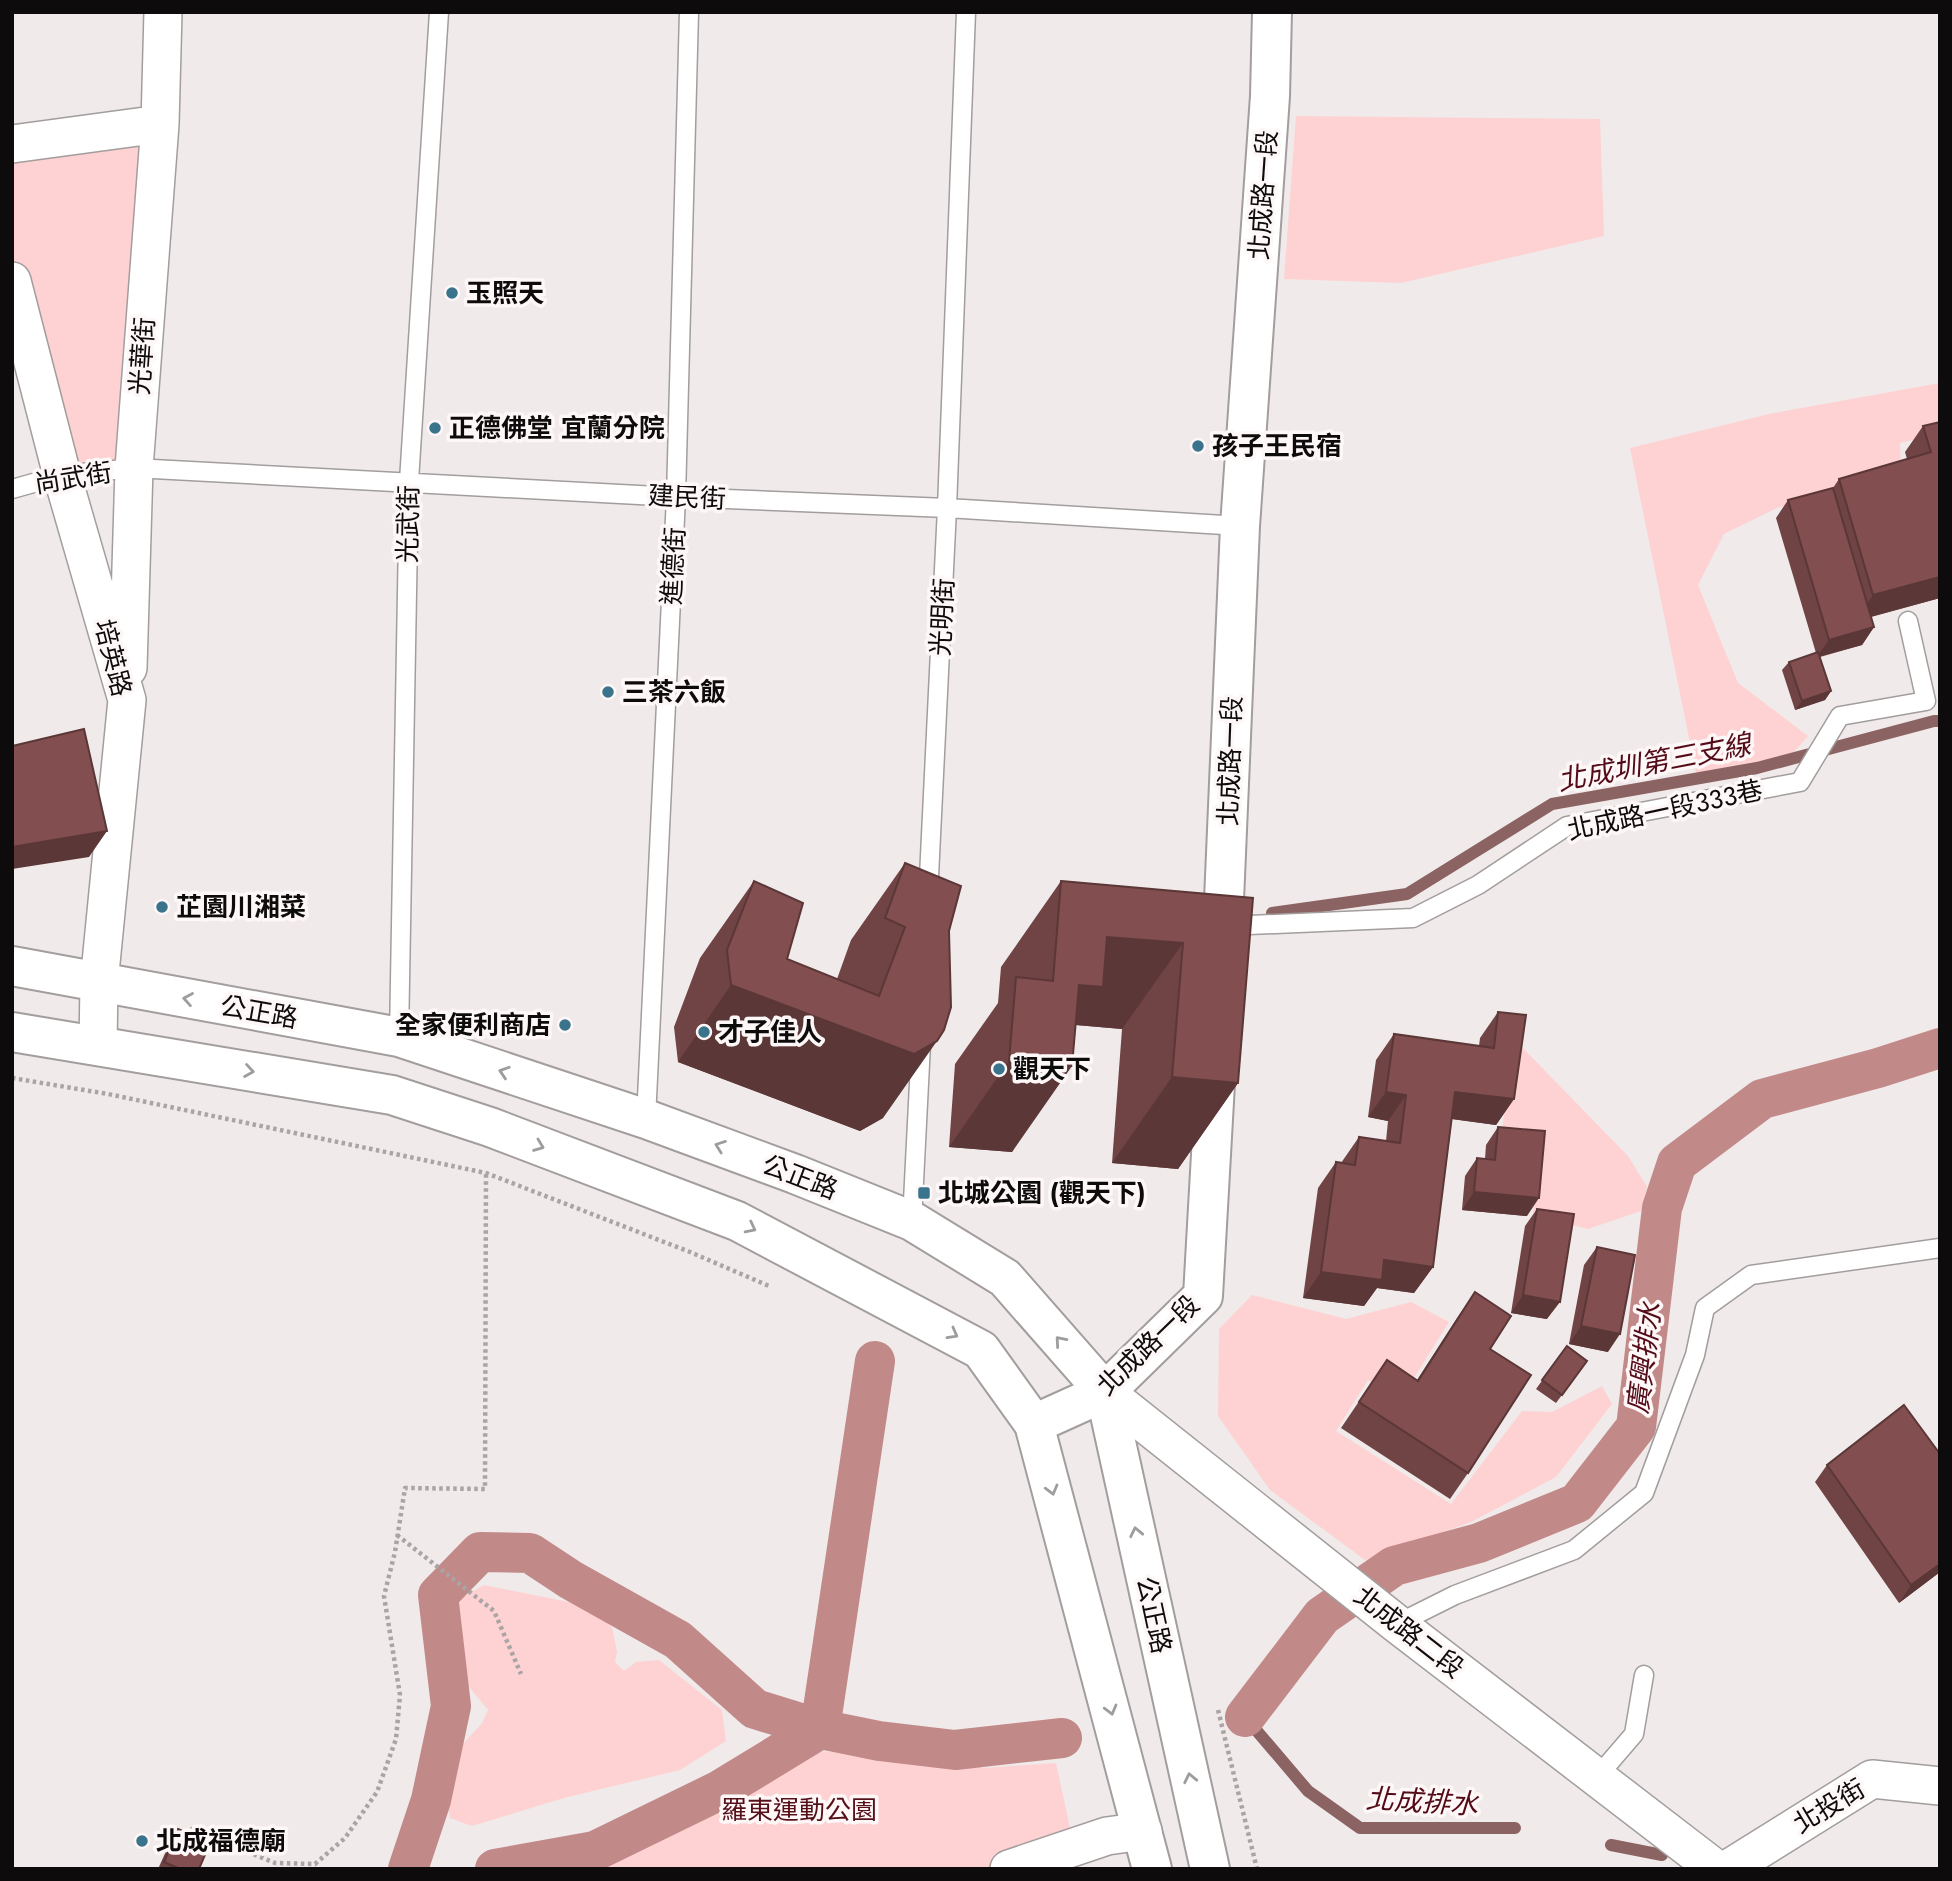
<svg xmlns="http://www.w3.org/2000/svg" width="1952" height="1881" font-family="Jost,'Noto Sans TC',sans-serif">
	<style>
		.green { fill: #fed2d2 }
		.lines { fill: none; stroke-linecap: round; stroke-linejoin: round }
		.stream { stroke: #8c6363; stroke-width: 12 }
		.canal { stroke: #c28989; stroke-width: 40 }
		.service-casing { stroke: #a39d9d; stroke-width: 21 }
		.minor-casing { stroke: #a39d9d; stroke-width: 40 }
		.tertiary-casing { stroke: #a39d9d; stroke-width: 42 }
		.path { stroke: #aaa4a4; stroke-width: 4.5; stroke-dasharray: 3.5 3.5; stroke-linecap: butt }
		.service { stroke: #fff; stroke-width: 18 }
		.minor { stroke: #fff; stroke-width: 37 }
		.tertiary { stroke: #fff; stroke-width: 38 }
		.wall { fill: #704344 }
		.shaded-wall { fill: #5b3737 }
		.building { fill: #824e4f; stroke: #5b3737; stroke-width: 2 }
		.oneway { stroke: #9e9d9d }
		.poi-dot { fill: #39738c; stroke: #fef7f7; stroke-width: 2.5 }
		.labels { text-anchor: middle; stroke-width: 7; stroke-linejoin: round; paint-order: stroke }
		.street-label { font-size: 26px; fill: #0d0b0b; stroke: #fef7f7 }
		.poi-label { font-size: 26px; font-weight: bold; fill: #0d0b0b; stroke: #fef7f7; text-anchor: start }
		.park-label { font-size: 26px; fill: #56101a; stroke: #fef7f7 }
		.water-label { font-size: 28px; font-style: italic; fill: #530c17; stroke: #fef7f7 }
	</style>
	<rect width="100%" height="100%" fill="#f1eaea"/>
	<path class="green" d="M 1296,116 L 1600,119 L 1604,236 L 1401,283 L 1284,279 Z
		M 160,124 L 134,468 L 62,475 L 12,281 L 12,144 Z
		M 1940,383 L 1940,438 L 1938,434 L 1900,443 L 1901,471 L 1777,508 L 1724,534 L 1698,585 L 1738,683 L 1808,736 L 1786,761 L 1698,782 L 1630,448 L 1769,414 Z
		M 1515,1040 L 1628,1156 L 1647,1187 L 1641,1211 L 1588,1229 L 1533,1215 L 1539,1139 L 1501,1135 Z
		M 1252,1295 L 1346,1319 L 1411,1302 L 1449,1322 L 1399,1402 L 1368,1380 L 1336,1431 L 1451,1504 L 1522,1411 L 1552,1412 L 1602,1386 L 1612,1404 L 1556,1477 L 1471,1522 L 1365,1560 L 1270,1490 L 1218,1416 L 1219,1329 Z
		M 484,1585 L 588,1606 L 612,1627 L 617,1652 L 615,1662 L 624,1671 L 636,1662 L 659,1660 L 722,1710 L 726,1741 L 680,1770 L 564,1798 L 472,1826 L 450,1818 L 445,1788 L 463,1744 L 482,1723 L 488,1710 L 470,1688 L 453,1638 L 455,1601 Z
		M 785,1750 L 946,1756 L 983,1768 L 1056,1763 L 1079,1869 L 493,1869 L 657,1828 Z"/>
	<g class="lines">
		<path class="stream" d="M 1272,913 L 1407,894 L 1552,804 L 1757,768 L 1934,721 L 1940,721
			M 1245,1717 L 1308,1791 L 1360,1828 L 1515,1828
			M 1611,1845 L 1662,1855"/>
		<path class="canal" d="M 1245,1717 L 1322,1616 L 1394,1566 L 1479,1543 L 1577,1503 L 1636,1427 L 1662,1208 L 1677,1163 L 1762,1099 L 1878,1068 L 1940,1048
			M 408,1869 L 431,1800 L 451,1706 L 438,1595 L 480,1552 L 530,1553 L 571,1580 L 678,1640 L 755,1709 L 820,1729 L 879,1741 L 955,1750 L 1062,1738
			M 495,1869 L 595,1851 L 718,1791 L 820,1729 L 875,1361"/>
		<g class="service-casing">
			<path id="service" d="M 12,489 L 62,475 L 134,468 L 676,497 L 947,508 L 1240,526
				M 928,897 L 947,508 L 966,12
				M 1227,926 L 1413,918 L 1478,885 L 1567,826 L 1800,782 L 1840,716 L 1926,701 L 1908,621
				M 399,1037 L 409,481 L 439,12
				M 646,1119 L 676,497 L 689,12
				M 912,1221 L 921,1044
				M 1397,1624 L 1455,1595 L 1574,1550 L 1644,1493 L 1695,1355 L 1705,1308 L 1751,1275 L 1940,1248
				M 1597,1777 L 1634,1734 L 1644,1675"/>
		</g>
		<g class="minor-casing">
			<path id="minor" d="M 12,144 L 160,124
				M 12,281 L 62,475 L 127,700 L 99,983 L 98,1046
				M 128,668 L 134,468 L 160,124 L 163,12
				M 1105,1392 L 1397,1624 L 1716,1869
				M 1009,1869 L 1107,1836 L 1143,1831
				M 1728,1869 L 1872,1779 L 1940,1786"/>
		</g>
		<g class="tertiary-casing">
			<path id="tertiary" d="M 1222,947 L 1240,526 L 1270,96 L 1272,12
				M 12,966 L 399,1037 L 646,1119 L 795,1174 L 912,1221 L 1005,1278 L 1105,1392 L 1210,1869
				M 12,1032 L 392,1095 L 490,1127 L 737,1221 L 981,1350 L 1034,1424 L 1152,1869
				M 1034,1424 L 1105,1392 L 1203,1296 L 1216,1066"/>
		</g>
		<path class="path" d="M 12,1078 L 108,1094 L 486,1173 L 690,1252 L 769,1286
			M 397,1535 L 494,1611 L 521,1674
			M 1218,1710 L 1257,1869
			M 189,1839 L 192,1829 L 275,1863 L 315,1864 L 345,1838 L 377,1792 L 396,1739 L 400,1695 L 384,1596 L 395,1552 L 405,1488 L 485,1489 L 486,1173"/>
		<use href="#service" class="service"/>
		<use href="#minor" class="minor"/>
		<use href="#tertiary" class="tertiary"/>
	</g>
	<path class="wall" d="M 1940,422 L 1940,598 L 1871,617 L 1874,627 L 1862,645 L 1820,657 L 1831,691 L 1825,700 L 1795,710 L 1782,670 L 1789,662 L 1816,653 L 1776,518 L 1788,500 L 1833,488 L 1839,479 L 1907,459 L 1905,452 L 1923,426 Z
		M 905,863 L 961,886 L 883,1118 L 860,1131 L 678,1062 L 674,1027 L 700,958 L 754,881 L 787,959 L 837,979 L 851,940 Z
		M 1061,881 L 1253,898 L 1238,1083 L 1178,1169 L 1112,1163 L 1122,1029 L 1076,1025 L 1012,1152 L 949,1147 L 955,1064 L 998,1003 L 1001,967 Z
		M 1498,1012 L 1514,1099 L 1496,1125 L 1452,1119 L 1433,1267 L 1414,1293 L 1377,1288 L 1364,1306 L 1303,1298 L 1318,1188 L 1336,1162 L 1341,1163 L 1359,1137 L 1386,1141 L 1388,1121 L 1368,1117 L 1376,1060 L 1394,1034 L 1479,1046 L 1480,1038 Z
		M 1498,1127 L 1527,1216 L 1462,1210 L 1465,1176 L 1477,1158 L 1485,1159 L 1486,1145 Z
		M 1537,1209 L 1547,1319 L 1511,1313 L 1525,1226 Z
		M 1597,1247 L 1608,1352 L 1569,1344 L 1584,1265 Z
		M 1475,1292 L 1490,1349 L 1468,1473 L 1450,1499 L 1341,1428 L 1387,1360 L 1417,1380 L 1457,1318 Z
		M 1567,1346 L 1587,1361 L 1556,1403 L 1536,1389 Z
		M 1827,1465 L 1940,1572 L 1899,1603 L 1815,1482 Z
		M 178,1829 L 199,1869 L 158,1869 L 172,1838 Z"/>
	<path class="shaded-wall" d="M 1940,577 L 1940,598 L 1855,621 L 1873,595 Z
		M 1874,627 L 1862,645 L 1817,657 L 1829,640 Z
		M 1831,691 L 1825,700 L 1795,710 L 1802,701 Z
		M 107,831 L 89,857 L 12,869 L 12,847 Z
		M 1107,937 L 1183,943 L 1122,1029 L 1076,1025 L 1072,1066 L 1012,1152 L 949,1147 L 1009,1061 Z
		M 731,985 L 937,1041 L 883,1118 L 860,1131 L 678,1062 Z
		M 1172,1077 L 1238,1083 L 1178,1169 L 1112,1163 Z
		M 1386,1092 L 1406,1095 L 1388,1121 L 1368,1117 Z
		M 1455,1092 L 1514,1099 L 1496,1125 L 1437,1117 Z
		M 1474,1192 L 1539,1198 L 1527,1216 L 1462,1210 Z
		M 1384,1260 L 1433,1267 L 1414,1293 L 1377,1288 L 1364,1306 L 1303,1298 L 1321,1272 Z
		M 1523,1295 L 1560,1302 L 1547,1319 L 1511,1313 Z
		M 1581,1326 L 1620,1334 L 1608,1352 L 1569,1344 Z
		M 1940,1564 L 1940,1572 L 1899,1603 L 1911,1585 Z"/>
	<path class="building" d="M 1940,422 L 1940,577 L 1873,595 L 1839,479 L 1931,452 L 1923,426 Z
		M 1833,488 L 1874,627 L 1829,640 L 1788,500 Z
		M 1818,652 L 1831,691 L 1802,701 L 1789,662 Z
		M 84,729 L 107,831 L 12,847 L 12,746 Z
		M 905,863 L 961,886 L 949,931 L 951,1007 L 944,1030 L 937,1041 L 914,1054 L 731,985 L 727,950 L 754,881 L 803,903 L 787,959 L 879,996 L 905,927 L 885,918 Z
		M 1061,881 L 1253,898 L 1238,1083 L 1172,1077 L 1183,943 L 1107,937 L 1103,987 L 1079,985 L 1072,1066 L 1009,1061 L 1016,977 L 1053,981 Z
		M 1498,1012 L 1526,1015 L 1514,1099 L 1455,1092 L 1433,1267 L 1384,1260 L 1382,1280 L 1321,1272 L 1336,1162 L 1355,1165 L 1359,1137 L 1400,1143 L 1406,1095 L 1386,1092 L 1394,1034 L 1494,1048 Z
		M 1498,1127 L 1545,1131 L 1539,1198 L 1474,1192 L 1477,1158 L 1495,1160 Z
		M 1537,1209 L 1574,1214 L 1560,1302 L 1523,1295 Z
		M 1597,1247 L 1635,1255 L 1620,1334 L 1581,1326 Z
		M 1475,1292 L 1511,1316 L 1490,1349 L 1531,1375 L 1468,1473 L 1359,1402 L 1387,1360 L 1418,1381 Z
		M 1567,1346 L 1587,1361 L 1562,1395 L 1542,1380 Z
		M 1904,1405 L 1940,1454 L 1940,1564 L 1911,1585 L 1827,1465 Z
		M 178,1829 L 210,1843 L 199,1869 L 180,1869 L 164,1862 Z"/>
	<defs><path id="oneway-chevron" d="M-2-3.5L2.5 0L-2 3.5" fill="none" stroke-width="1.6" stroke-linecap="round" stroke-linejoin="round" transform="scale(1.75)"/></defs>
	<g class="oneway">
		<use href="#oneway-chevron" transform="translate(188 999) rotate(-170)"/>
		<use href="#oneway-chevron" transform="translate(249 1071) rotate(9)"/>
		<use href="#oneway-chevron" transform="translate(504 1072) rotate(-162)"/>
		<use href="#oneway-chevron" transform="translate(539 1146) rotate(21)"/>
		<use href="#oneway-chevron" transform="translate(720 1146) rotate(-160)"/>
		<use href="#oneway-chevron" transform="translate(751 1228) rotate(27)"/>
		<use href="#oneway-chevron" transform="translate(953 1334) rotate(29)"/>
		<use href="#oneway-chevron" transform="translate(1060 1341) rotate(-131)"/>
		<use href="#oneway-chevron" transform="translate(1052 1490) rotate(75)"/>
		<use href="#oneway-chevron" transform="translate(1136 1532) rotate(-102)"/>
		<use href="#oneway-chevron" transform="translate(1111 1710) rotate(75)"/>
		<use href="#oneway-chevron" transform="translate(1190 1778) rotate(-102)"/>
	</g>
	<g class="poi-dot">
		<circle cx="452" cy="293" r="7"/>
		<circle cx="435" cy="428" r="7"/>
		<circle cx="1198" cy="446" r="7"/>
		<circle cx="608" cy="692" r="7"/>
		<circle cx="162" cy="907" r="7"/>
		<circle cx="565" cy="1025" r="7"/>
		<circle cx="704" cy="1032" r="7"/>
		<circle cx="999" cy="1069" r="7"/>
		<rect x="917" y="1186" width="14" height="14" rx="3.5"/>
		<circle cx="142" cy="1841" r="7"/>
	</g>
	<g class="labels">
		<g class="street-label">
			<text transform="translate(1263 195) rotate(-86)" y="9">北成路一段</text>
			<text transform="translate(142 356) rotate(-86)" y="9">光華街</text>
			<text transform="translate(73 478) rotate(-9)" y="9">尚武街</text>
			<text transform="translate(687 497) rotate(3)" y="9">建民街</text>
			<text transform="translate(408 524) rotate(-89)" y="9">光武街</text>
			<text transform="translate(673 566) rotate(-87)" y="9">進德街</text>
			<text transform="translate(942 617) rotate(-87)" y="9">光明街</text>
			<text transform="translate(113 658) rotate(76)" y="9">培英路</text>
			<text transform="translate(1230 761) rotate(-88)" y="9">北成路一段</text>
			<text transform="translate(1665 810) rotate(-12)" y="9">北成路一段333巷</text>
			<text transform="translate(259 1012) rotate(10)" y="9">公正路</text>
			<text transform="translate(800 1177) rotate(21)" y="9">公正路</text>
			<text transform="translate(1148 1345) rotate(-44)" y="9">北成路一段</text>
			<text transform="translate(1154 1615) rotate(78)" y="9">公正路</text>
			<text transform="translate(1409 1632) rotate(38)" y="9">北成路二段</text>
			<text transform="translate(1829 1806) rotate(-31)" y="9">北投街</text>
		</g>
		<g class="poi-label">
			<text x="466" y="302">玉照天</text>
			<text x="449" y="437">正德佛堂 宜蘭分院</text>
			<text x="1212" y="455">孩子王民宿</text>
			<text x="622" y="701">三茶六飯</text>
			<text x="176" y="916">芷園川湘菜</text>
			<text x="551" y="1034" text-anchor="end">全家便利商店</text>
			<text x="718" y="1041">才子佳人</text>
			<text x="1013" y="1078">觀天下</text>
			<text x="938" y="1202">北城公園 (觀天下)</text>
			<text x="156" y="1850">北成福德廟</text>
		</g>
		<g class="park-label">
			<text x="799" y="1819">羅東運動公園</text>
		</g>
		<g class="water-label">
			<text transform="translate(1654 762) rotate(-11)" y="10">北成圳第三支線</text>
			<text transform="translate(1644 1358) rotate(-83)" y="10">廣興排水</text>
			<text transform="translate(1422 1801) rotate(3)" y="10">北成排水</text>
		</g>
	</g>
	<rect width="1952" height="1881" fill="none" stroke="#0d0b0b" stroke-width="28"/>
</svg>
